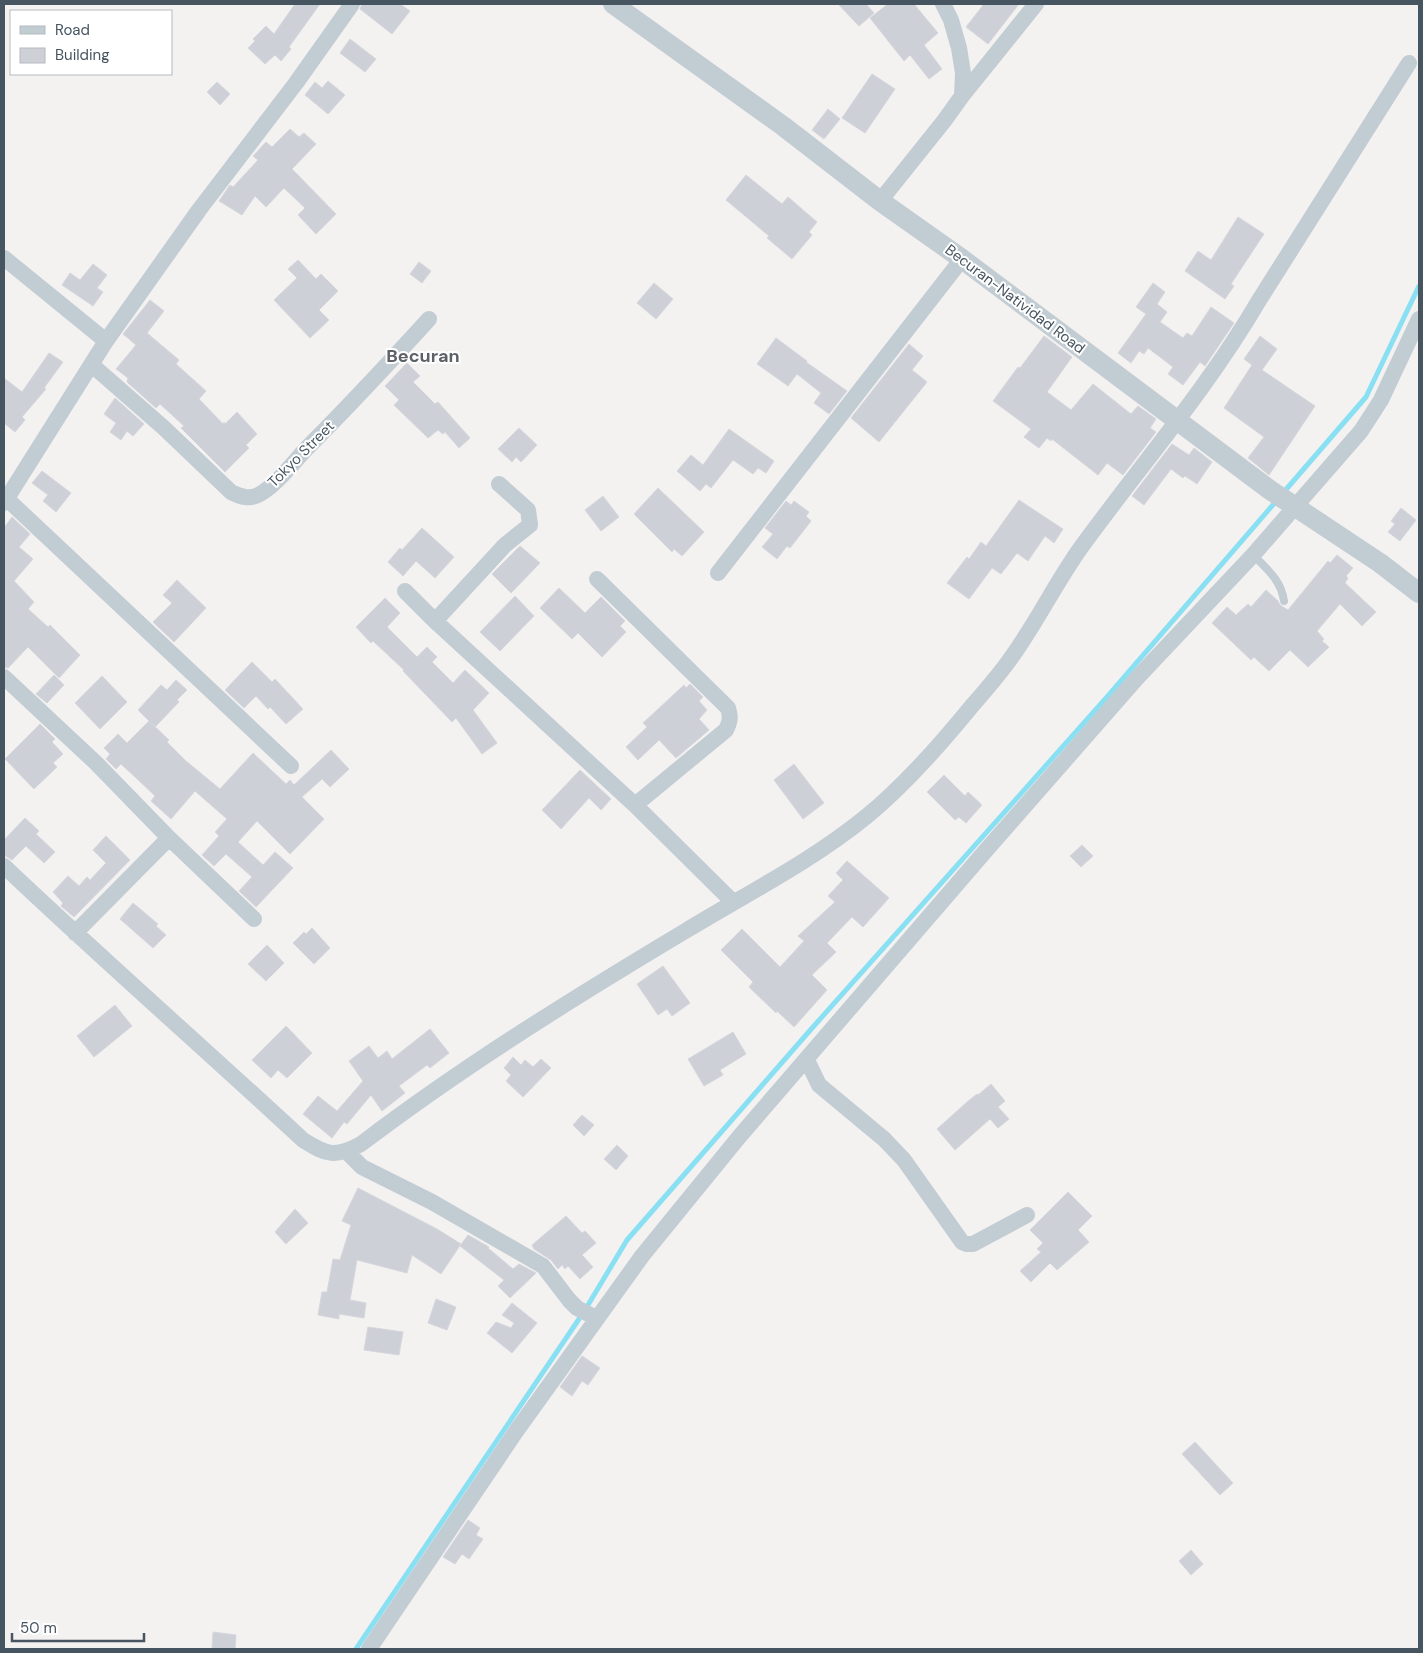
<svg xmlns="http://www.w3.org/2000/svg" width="1423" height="1653" font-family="'DM Sans',sans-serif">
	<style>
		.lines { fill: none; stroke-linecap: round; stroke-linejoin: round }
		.stream { stroke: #89e0f2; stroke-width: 5 }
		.building { fill: #cdd0d6; stroke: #d5d7dd }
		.service { stroke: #c1ccd3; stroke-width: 8 }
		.minor { stroke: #c1ccd3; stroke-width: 16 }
		.tertiary { stroke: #c1ccd3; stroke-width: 20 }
		.labels { text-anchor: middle; stroke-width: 4; stroke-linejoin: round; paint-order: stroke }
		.street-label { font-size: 15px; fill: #475560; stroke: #fff }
		.quarter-label { font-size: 18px; font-weight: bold; fill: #5d6267; stroke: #fff }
	</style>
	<rect width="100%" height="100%" fill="#f4f1f1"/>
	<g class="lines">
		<path class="stream" d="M 1283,493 L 1366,397 L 1419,286
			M 588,1305 L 627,1240 L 813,1027 L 1107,697 L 1278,499
			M 356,1649 L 579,1319"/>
	</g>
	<path class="building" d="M 295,4 L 320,4 L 289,47 L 291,49 L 281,61 L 275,55 L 265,64 L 248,48 L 255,41 L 253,39 L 266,26 L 274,34 Z
		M 362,4 L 400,4 L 410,11 L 392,34 L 360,9 Z
		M 838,4 L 866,4 L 874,13 L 859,26 Z
		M 888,4 L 914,4 L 938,33 L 924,45 L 942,69 L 929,79 L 910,55 L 904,61 L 870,18 Z
		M 984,4 L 1019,4 L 988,44 L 966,27 Z
		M 350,39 L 376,59 L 365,72 L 340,53 Z
		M 872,74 L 895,89 L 865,133 L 842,118 Z
		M 328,81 L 345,95 L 328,114 L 305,95 L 315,82 L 322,88 Z
		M 217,82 L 230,94 L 220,105 L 207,92 Z
		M 828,109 L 840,119 L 824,139 L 812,130 Z
		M 290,129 L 299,137 L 304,133 L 316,144 L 292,169 L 336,214 L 316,234 L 298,215 L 305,208 L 284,188 L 266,207 L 255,196 L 242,215 L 219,201 L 230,185 L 233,187 L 258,160 L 253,156 L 266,142 L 272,147 Z
		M 746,175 L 782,204 L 788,197 L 817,222 L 809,232 L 812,235 L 792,259 L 767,238 L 769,236 L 726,200 Z
		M 1238,217 L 1264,234 L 1231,284 L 1234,286 L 1225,299 L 1185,271 L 1198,251 L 1211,260 Z
		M 298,260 L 316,279 L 321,274 L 338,291 L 319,310 L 329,320 L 310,338 L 274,300 L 297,278 L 288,269 Z
		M 419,262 L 431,271 L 422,283 L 410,274 Z
		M 93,264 L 107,275 L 97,288 L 103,292 L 93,306 L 62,285 L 70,273 L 80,280 Z
		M 654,283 L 673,299 L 656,319 L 637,303 Z
		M 1153,283 L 1165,292 L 1157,304 L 1167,312 L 1160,322 L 1183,338 L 1187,333 L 1192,336 L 1211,307 L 1234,323 L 1205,366 L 1200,362 L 1183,385 L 1168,374 L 1173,367 L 1148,348 L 1144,354 L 1139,351 L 1131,363 L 1118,353 L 1146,314 L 1136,307 Z
		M 150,300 L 164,311 L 147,333 L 179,360 L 176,364 L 206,391 L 199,399 L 223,424 L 224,422 L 225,424 L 237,412 L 257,434 L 246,445 L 249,448 L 225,472 L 181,428 L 184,426 L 160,404 L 156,408 L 127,382 L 128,378 L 116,369 L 136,345 L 123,334 Z
		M 1044,336 L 1072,357 L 1047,392 L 1071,410 L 1093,384 L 1131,414 L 1138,406 L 1156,419 L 1150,428 L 1156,432 L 1123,475 L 1107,463 L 1098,475 L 1052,439 L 1051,441 L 1047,438 L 1039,448 L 1024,437 L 1031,429 L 993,401 L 1018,367 L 1020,368 Z
		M 1260,336 L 1277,349 L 1262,370 L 1315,406 L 1269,475 L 1248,458 L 1264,437 L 1224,408 L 1252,365 L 1244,359 Z
		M 776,338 L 807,361 L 806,362 L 847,391 L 829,414 L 814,403 L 821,393 L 797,374 L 788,386 L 757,364 Z
		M 909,344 L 923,356 L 912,370 L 927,382 L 879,442 L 851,418 Z
		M 49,353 L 63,362 L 44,388 L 46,389 L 22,417 L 25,420 L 15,432 L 4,423 L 4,378 L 22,392 Z
		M 407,363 L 420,376 L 413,382 L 435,404 L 438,402 L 470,438 L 459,448 L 445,432 L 443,434 L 438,430 L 428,438 L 394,405 L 399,400 L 385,386 Z
		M 115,398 L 144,424 L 133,436 L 127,431 L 121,440 L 110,432 L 116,423 L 104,414 Z
		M 519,428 L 537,445 L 521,462 L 516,457 L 512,462 L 498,449 Z
		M 729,429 L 774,461 L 766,473 L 758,468 L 753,474 L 733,460 L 711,488 L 706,484 L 700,491 L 677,471 L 691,455 L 703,465 Z
		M 1172,444 L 1189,455 L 1194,448 L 1212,462 L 1197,484 L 1185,476 L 1183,478 L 1171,469 L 1144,505 L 1132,496 Z
		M 42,471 L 71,493 L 56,512 L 43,501 L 48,495 L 32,483 Z
		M 658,488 L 704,532 L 682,556 L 674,549 L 672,552 L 634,514 Z
		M 603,496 L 619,517 L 601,531 L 585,510 Z
		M 1019,500 L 1063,529 L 1054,543 L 1045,536 L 1028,561 L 1017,553 L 1001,574 L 992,568 L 969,599 L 947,583 L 967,557 L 969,559 L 981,542 L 986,546 Z
		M 786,501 L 791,505 L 794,501 L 809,512 L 806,516 L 811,521 L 790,548 L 787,546 L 777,559 L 762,547 L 773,534 L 765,528 Z
		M 1401,508 L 1416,520 L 1400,541 L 1388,532 L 1395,524 L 1391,521 Z
		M 12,517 L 30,534 L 19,547 L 33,559 L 14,581 L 34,602 L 28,609 L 48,627 L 50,625 L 80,655 L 59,678 L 28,647 L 8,668 L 4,667 L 4,528 Z
		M 422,528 L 454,557 L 435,578 L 416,561 L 403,576 L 388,562 L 400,548 L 402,550 Z
		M 520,546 L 540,563 L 511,593 L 492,574 Z
		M 1337,555 L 1353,568 L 1346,576 L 1348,578 L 1345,583 L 1376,612 L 1362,626 L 1340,604 L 1317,631 L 1324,639 L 1322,641 L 1329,647 L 1308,667 L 1290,650 L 1269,671 L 1254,657 L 1251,660 L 1212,623 L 1227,607 L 1236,615 L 1248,604 L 1251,607 L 1266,590 L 1278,601 L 1280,605 L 1288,610 L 1328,561 L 1330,563 Z
		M 177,580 L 206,608 L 174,642 L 153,622 L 172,603 L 163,595 Z
		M 559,588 L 585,613 L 601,597 L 625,621 L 620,626 L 626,632 L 602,657 L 578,633 L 572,639 L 540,608 Z
		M 515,596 L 534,616 L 500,651 L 480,632 Z
		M 385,598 L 400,613 L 387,627 L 417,657 L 427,647 L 437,657 L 432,662 L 453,683 L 465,670 L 489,693 L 473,710 L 497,743 L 482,754 L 456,718 L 452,722 L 403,671 L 404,670 L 373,641 L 371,643 L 356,627 Z
		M 252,662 L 272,682 L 275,679 L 303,709 L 286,724 L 270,707 L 268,709 L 256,696 L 244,708 L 225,690 Z
		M 54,675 L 64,685 L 47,703 L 36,694 Z
		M 102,676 L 127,702 L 100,729 L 75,703 Z
		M 176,680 L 187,690 L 177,700 L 179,702 L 155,727 L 138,710 L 161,685 L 167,690 Z
		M 690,684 L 703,697 L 699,701 L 707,710 L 699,719 L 709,730 L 676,758 L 659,740 L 638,760 L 626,747 L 647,727 L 643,723 L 684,685 L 686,688 Z
		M 149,721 L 169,740 L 167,742 L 186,761 L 220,789 L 253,753 L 286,784 L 290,780 L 294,785 L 331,750 L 349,769 L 330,787 L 322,779 L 302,797 L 324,819 L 290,854 L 257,821 L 238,842 L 263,865 L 275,852 L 293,868 L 256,907 L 239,891 L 252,877 L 226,854 L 214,866 L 202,855 L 219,836 L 215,832 L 227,819 L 195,791 L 171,819 L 151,801 L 155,796 L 134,776 L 121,764 L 116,769 L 106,759 L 110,754 L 104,748 L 118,734 L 127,743 Z
		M 40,724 L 55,739 L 52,742 L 63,754 L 53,763 L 57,767 L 34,789 L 5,759 Z
		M 794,764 L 824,803 L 803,819 L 774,780 Z
		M 580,770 L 611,799 L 601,810 L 589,798 L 561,829 L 542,810 Z
		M 944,775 L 965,796 L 968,792 L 982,805 L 966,823 L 959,817 L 955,820 L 927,792 Z
		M 25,818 L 39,831 L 36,834 L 55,852 L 44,863 L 26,846 L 12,860 L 4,855 L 4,840 Z
		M 106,836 L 130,860 L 74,917 L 61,906 L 63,903 L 53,892 L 68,876 L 79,886 L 87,877 L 90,880 L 106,863 L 93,850 Z
		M 1082,845 L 1093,856 L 1081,867 L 1070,856 Z
		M 847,861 L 889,898 L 863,927 L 852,917 L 827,943 L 836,952 L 812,975 L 827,990 L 794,1027 L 777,1011 L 776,1013 L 749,987 L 753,982 L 721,950 L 742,929 L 780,967 L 804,941 L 798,936 L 835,902 L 828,896 L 843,880 L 836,873 Z
		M 133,903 L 158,924 L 156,926 L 166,935 L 153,948 L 120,919 Z
		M 312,928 L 330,948 L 314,964 L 293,943 L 304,932 L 306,934 Z
		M 267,945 L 284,963 L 266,981 L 248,964 Z
		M 663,966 L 690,1003 L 672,1016 L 667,1009 L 658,1015 L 637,984 Z
		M 115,1005 L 132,1026 L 94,1057 L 77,1036 Z
		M 286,1026 L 312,1053 L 287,1078 L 278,1070 L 271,1078 L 252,1060 Z
		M 430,1029 L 449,1053 L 430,1068 L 427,1065 L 399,1086 L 405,1093 L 382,1111 L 371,1095 L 347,1124 L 344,1122 L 332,1138 L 303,1114 L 318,1096 L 337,1111 L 363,1081 L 349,1061 L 369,1046 L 378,1058 L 387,1051 L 392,1059 Z
		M 733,1032 L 746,1054 L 720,1070 L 723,1075 L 704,1086 L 688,1059 Z
		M 513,1057 L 521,1065 L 525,1060 L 533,1067 L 541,1059 L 551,1068 L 523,1097 L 506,1081 L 511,1075 L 504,1068 Z
		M 991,1084 L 1005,1101 L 998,1107 L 1009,1119 L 998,1128 L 990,1119 L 955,1150 L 937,1129 L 967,1102 L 977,1094 L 978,1095 Z
		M 582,1115 L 594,1125 L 584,1136 L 573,1125 Z
		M 617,1145 L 628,1156 L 616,1170 L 604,1159 Z
		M 358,1188 L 437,1229 L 461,1244 L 441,1274 L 412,1255 L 407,1273 L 357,1260 L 350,1300 L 366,1303 L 364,1318 L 339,1314 L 339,1319 L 318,1315 L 322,1292 L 327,1292 L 333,1259 L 340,1260 L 351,1225 L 342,1221 Z
		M 1068,1192 L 1092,1216 L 1078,1230 L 1089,1242 L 1057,1270 L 1050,1263 L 1031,1282 L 1020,1271 L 1041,1252 L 1037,1249 L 1043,1243 L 1030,1230 Z
		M 295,1209 L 308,1223 L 286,1244 L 275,1232 Z
		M 566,1216 L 582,1233 L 585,1231 L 596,1243 L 582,1255 L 593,1267 L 580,1279 L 568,1266 L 565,1269 L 562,1265 L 558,1269 L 551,1260 L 534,1249 L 532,1245 Z
		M 468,1235 L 489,1247 L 488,1248 L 513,1269 L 519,1264 L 536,1273 L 510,1298 L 498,1286 L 504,1280 L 460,1246 Z
		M 436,1299 L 456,1307 L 447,1330 L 428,1323 Z
		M 512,1303 L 537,1323 L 512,1353 L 487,1333 L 496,1322 L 511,1328 L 514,1323 L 502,1315 Z
		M 368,1327 L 403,1332 L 399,1355 L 364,1350 Z
		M 582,1356 L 600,1368 L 588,1385 L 582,1381 L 572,1396 L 560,1387 Z
		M 1195,1442 L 1233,1483 L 1220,1495 L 1182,1454 Z
		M 468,1520 L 480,1528 L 476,1535 L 483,1539 L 469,1559 L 462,1554 L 455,1564 L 443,1557 Z
		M 1191,1550 L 1203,1564 L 1191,1575 L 1179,1561 Z
		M 213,1632 L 236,1635 L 235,1649 L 212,1648 Z"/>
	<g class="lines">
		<path class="service" d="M 1253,555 C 1267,569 1281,580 1284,601"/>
		<path class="minor" d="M 962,96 L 1036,4
			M 880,201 L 944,121 L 962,96 L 963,73 L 959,48 L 951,20 L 943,4
			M 4,258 L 106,341
			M 92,365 L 164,428 L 231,492 C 241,497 250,500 260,494 C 277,484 292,464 306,449 C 348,407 389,363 429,319
			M 7,499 L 291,766
			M 4,503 L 106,341 L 199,210 L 296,83 L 352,4
			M 718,573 L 962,259
			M 597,579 L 728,708 C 731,717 730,722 726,730 L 635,805
			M 405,591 L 435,621 L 635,805 L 733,902
			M 435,621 L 505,545 L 530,525 L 528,510 L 499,484
			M 4,677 L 95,762 L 169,838 L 254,919
			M 4,866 C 102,959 204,1048 303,1140 C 327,1155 335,1158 361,1144 C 465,1065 575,997 687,930 C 748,893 812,861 867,816 C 906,784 940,745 971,707 C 985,691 999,675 1011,658 C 1037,622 1056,582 1082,546 C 1141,465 1207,389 1258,302 L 1409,63
			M 75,933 L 169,838
			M 807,1060 L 819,1085 L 884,1139 L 904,1160 L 962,1242 L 967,1244 L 973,1244 L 1027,1215
			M 347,1152 L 362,1167 L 432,1202 L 543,1266 L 569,1300 L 577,1308 L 596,1318
			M 369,1649 L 517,1430 L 642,1256 L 739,1137 L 988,848 L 1137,678 L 1253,555 L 1361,431 L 1381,400 L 1419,319"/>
		<path class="tertiary" d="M 613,4 L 783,126 L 880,201 L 962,259 L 1270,490 L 1380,563 L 1419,593"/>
	</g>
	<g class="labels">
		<g class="street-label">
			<text transform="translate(1015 299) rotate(37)" y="5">Becuran-Natividad Road</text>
			<text transform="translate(301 454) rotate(-45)" y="5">Tokyo Street</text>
		</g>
		<g class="quarter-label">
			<text x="423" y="362">Becuran</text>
		</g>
	</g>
	<rect width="1423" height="1653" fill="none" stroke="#475560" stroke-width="10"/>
	<rect x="10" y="10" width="162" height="65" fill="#ffffff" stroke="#b5bbbf"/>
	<rect x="20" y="26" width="25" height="8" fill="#c1ccd3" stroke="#b5bbbf"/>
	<text x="55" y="35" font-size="15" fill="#475560">Road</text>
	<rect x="20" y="48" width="25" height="15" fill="#cdd0d6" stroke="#b5bbbf"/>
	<text x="55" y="60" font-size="15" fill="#475560">Building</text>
	<path d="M12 1633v8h132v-8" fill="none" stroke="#475560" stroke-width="2.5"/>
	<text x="20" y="1633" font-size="15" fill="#475560" stroke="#ffffff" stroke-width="4" paint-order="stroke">50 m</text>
</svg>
